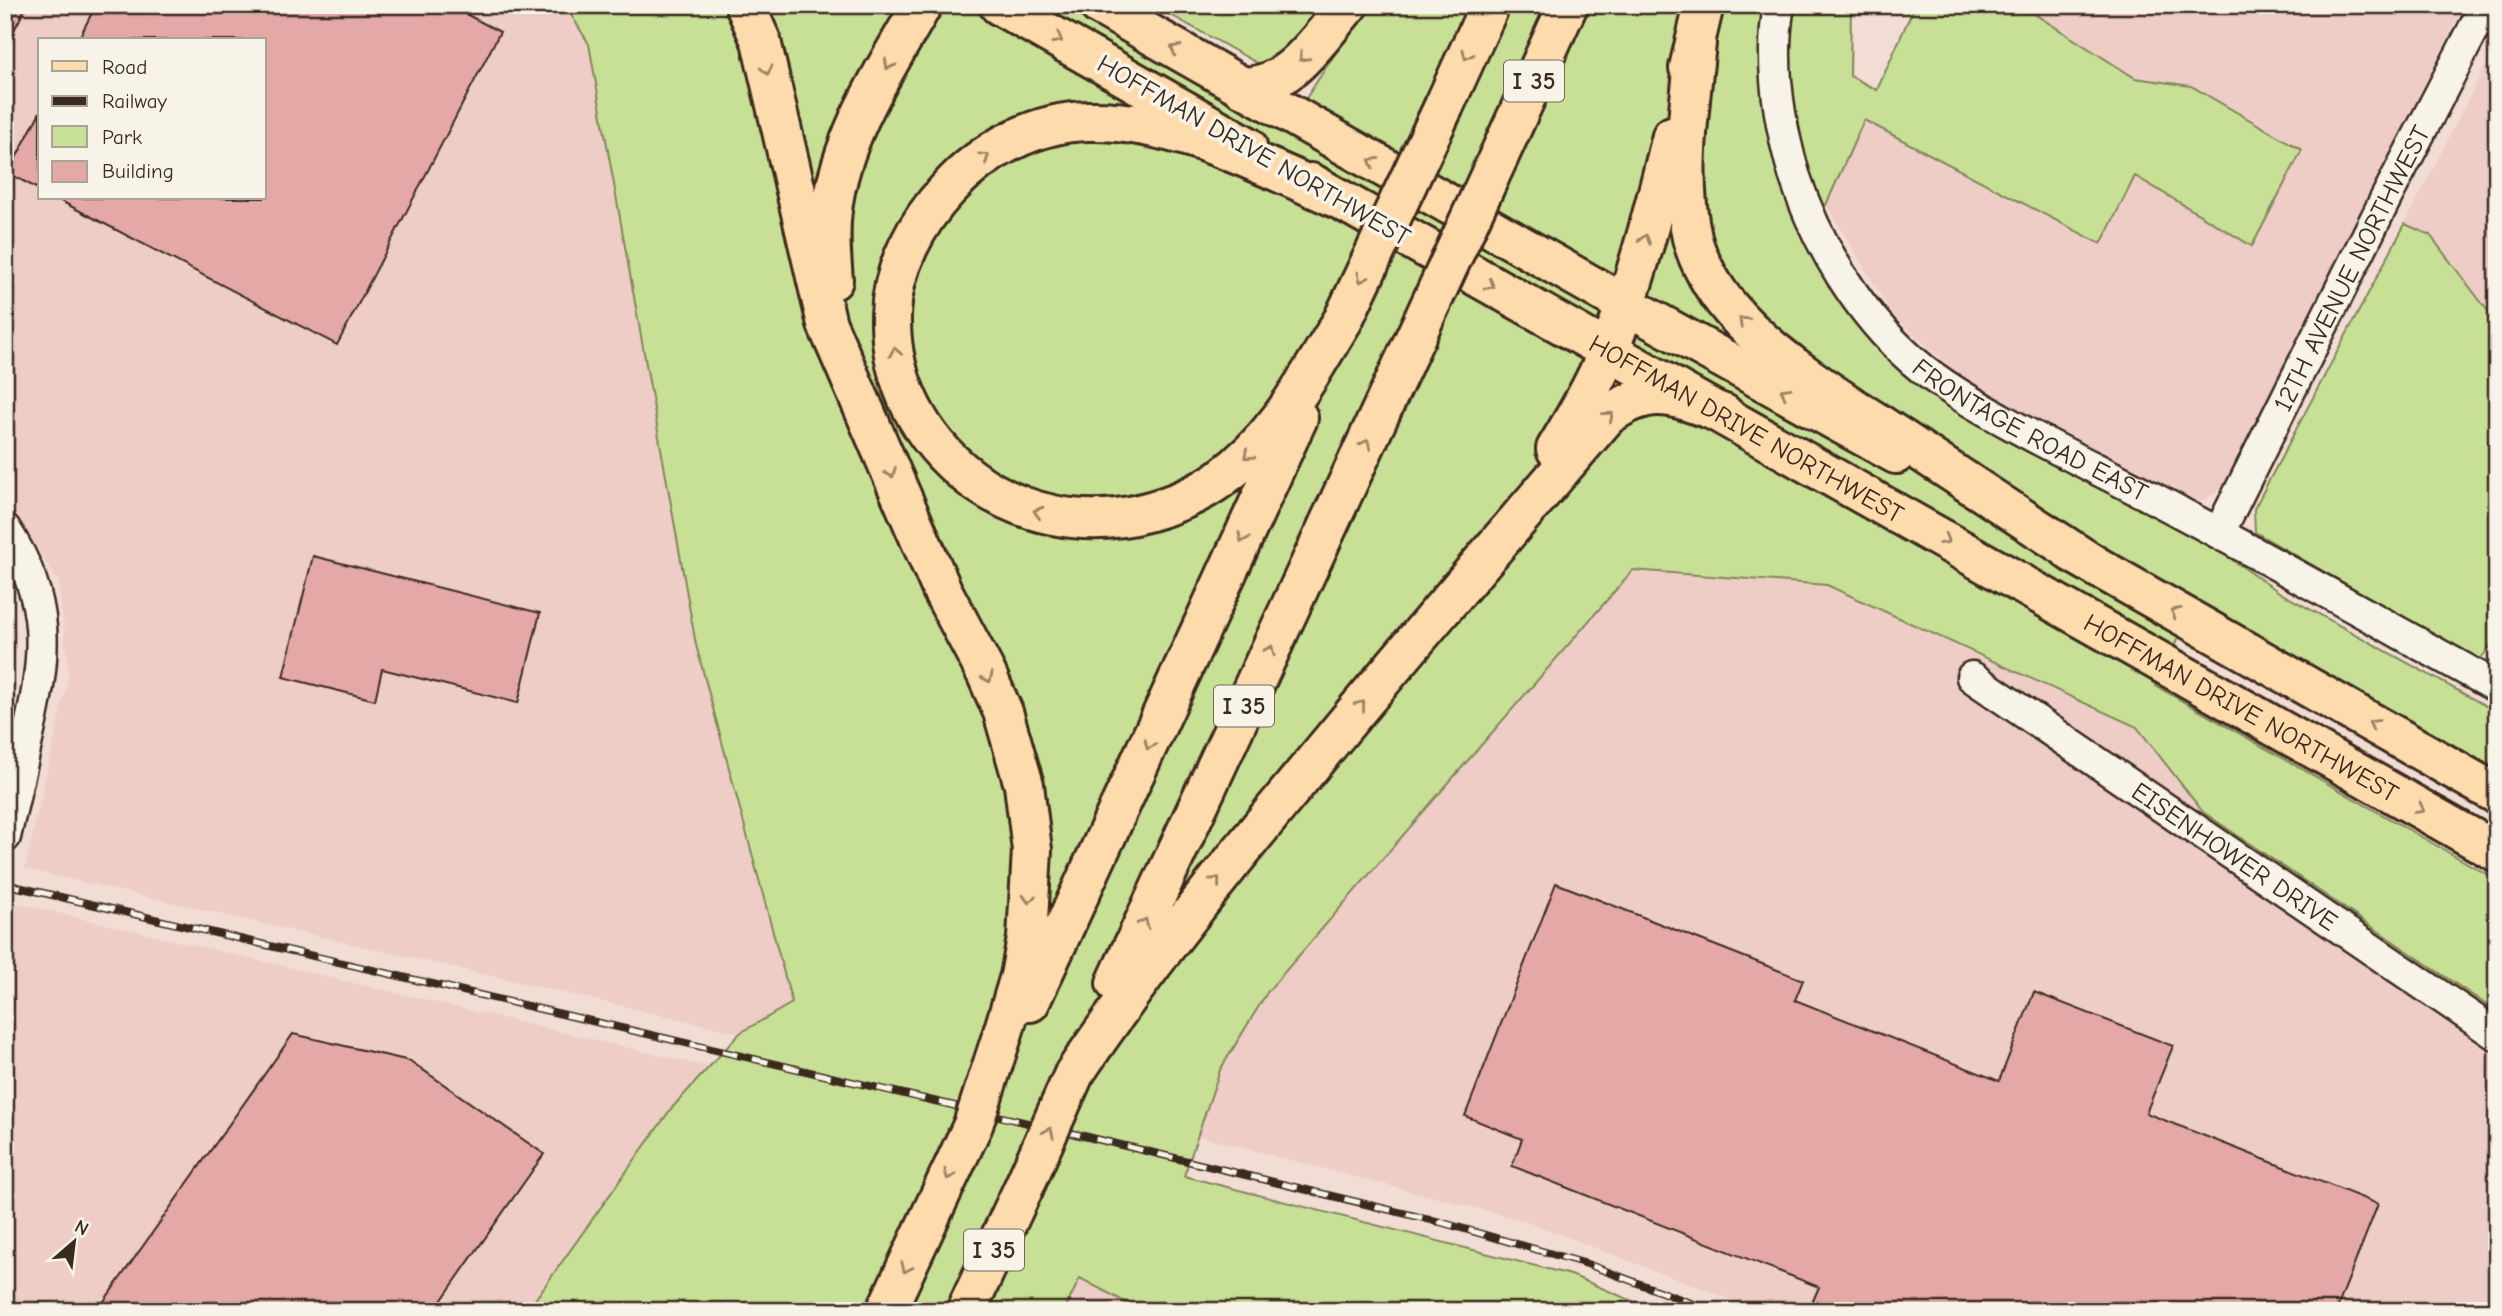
<svg xmlns="http://www.w3.org/2000/svg" width="2502" height="1316" font-family="'Comic Neue',sans-serif">
	<style>
		.built { fill: #edcdc6; fill-rule: evenodd }
		.green { fill: #c8e096; stroke: #82855a; stroke-width: 2 }
		.building { fill: #e4a9a7; stroke: #3b2a1e; stroke-width: 2 }
		.lines { fill: none; stroke-linecap: round; stroke-linejoin: round }
		.minor-casing { stroke: #3b2a1e; stroke-width: 35 }
		.major-casing { stroke: #3b2a1e; stroke-width: 44 }
		.highway-casing { stroke: #3b2a1e; stroke-width: 44 }
		.minor { stroke: #f7f3e8; stroke-width: 30 }
		.major { stroke: #fedbac; stroke-width: 38 }
		.highway { stroke: #fedbac; stroke-width: 38 }
		.rail-casing { stroke: #3b2a1e; stroke-width: 8 }
		.rail { stroke: #f7f3e8; stroke-width: 5; stroke-dasharray: 16; stroke-linecap: butt }
		.highway-bridge-casing { stroke: #3b2a1e; stroke-width: 44; stroke-linecap: butt }
		.highway-bridge { stroke: #fedbac; stroke-width: 38 }
		.oneway { stroke: #9c8265 }
		.labels { text-anchor: middle; stroke-width: 7; stroke-linejoin: round; paint-order: stroke }
		.shield { fill: #f7f3e8; stroke: #73665b; stroke-width: 2 }
		.shield-label { font-size: 24px; font-weight: bold; fill: #3b2a1e }
		.street-label { font-size: 26px; fill: #3b2a1e; stroke: #f7f3e8 }
	</style>
	<rect width="100%" height="100%" fill="#f1ddd4"/>
	<filter id="ink" filterUnits="userSpaceOnUse"><feTurbulence type="fractalNoise" baseFrequency=".0143" numOctaves="2"/><feDisplacementMap in="SourceGraphic" scale="14" xChannelSelector="R" yChannelSelector="G"/><feConvolveMatrix kernelMatrix="1 2 1 2 8 2 1 2 1" color-interpolation-filters="sRGB"/></filter>
	<g filter="url(#ink)">
		<path class="built" d="M 5,5 L 565,5 L 589,44 L 696,645 L 792,1003 L 740,1033 L 25,869 L 69,674 L 58,581 L 5,498 ZM 40,40 L 264,40 L 264,198 L 40,198 Z
			M 2029,5 L 2464,5 L 2229,484 L 2200,502 L 1968,384 L 1893,315 L 1826,204 L 1864,120 L 2101,243 L 2135,176 L 2191,86 L 2135,78 L 2033,13 Z
			M 2497,43 L 2497,323 L 2430,236 L 2405,224 Z
			M 1633,570 L 1827,585 L 2137,727 L 2203,812 L 2497,1012 L 2497,1311 L 1753,1311 L 1729,1299 L 1522,1220 L 1198,1136 L 1220,1070 L 1268,991 Z
			M 5,604 L 17,635 L 5,720 Z
			M 16,903 L 709,1067 L 671,1109 L 527,1311 L 5,1311 L 5,934 Z
			M 1080,1278 L 1142,1311 L 1064,1311 Z"/>
		<path class="green" d="M 565,5 L 1121,5 L 1303,103 L 1355,23 L 1376,5 L 1851,5 L 1850,76 L 1877,90 L 1915,5 L 2029,5 L 2033,13 L 2135,78 L 2191,86 L 2302,150 L 2252,246 L 2135,176 L 2101,244 L 1864,120 L 1809,243 L 1870,336 L 2218,550 L 2282,594 L 2497,712 L 2497,769 L 2195,600 L 2156,686 L 2497,880 L 2497,1012 L 2203,812 L 2137,727 L 1827,585 L 1633,570 L 1268,991 L 1220,1070 L 1184,1176 L 1571,1275 L 1656,1311 L 1142,1311 L 1080,1278 L 1064,1311 L 527,1311 L 671,1109 L 740,1033 L 792,1003 L 696,645 L 589,44 Z
			M 1153,5 L 1361,5 L 1268,69 Z
			M 2405,224 L 2430,235 L 2497,323 L 2497,637 L 2479,661 L 2255,532 L 2254,509 Z"/>
		<path class="building" d="M 5,5 L 27,5 L 5,48 Z
			M 96,5 L 449,5 L 500,32 L 337,345 L 55,198 L 264,198 L 264,40 L 78,40 Z
			M 40,112 L 40,190 L 8,173 Z
			M 313,556 L 540,613 L 518,703 L 382,669 L 375,700 L 283,677 Z
			M 1556,883 L 1803,980 L 1795,1000 L 1999,1081 L 2034,992 L 2173,1046 L 2146,1113 L 2378,1204 L 2336,1311 L 1831,1311 L 1812,1303 L 1819,1287 L 1512,1166 L 1522,1139 L 1465,1116 Z
			M 293,1034 L 410,1061 L 544,1154 L 434,1311 L 97,1311 Z"/>
		<g class="lines">
			<g class="minor-casing">
				<g id="minor">
					<path id="s1" d="M 1779,5 C 1769,62 1778,119 1794,174 C 1816,243 1858,313 1913,361 C 1943,387 1978,406 2012,425 C 2068,456 2127,483 2183,514 C 2288,570 2392,629 2497,687"/>
					<path d="M 5,529 C 53,602 46,656 28,736 C 20,770 13,803 5,837"/>
					<path id="s2" d="M 2219,533 L 2385,200 L 2486,5"/>
					<path id="s3" d="M 1972,677 L 2497,1035"/>
				</g>
			</g>
			<g class="major-casing">
				<g id="major">
					<path d="M 999,5 L 1247,146"/>
					<path d="M 1099,5 L 1624,304 L 1896,454"/>
					<path id="s4" d="M 1311,183 L 2497,852"/>
					<path d="M 2071,552 L 2497,794"/>
				</g>
			</g>
			<g class="highway-casing">
				<path id="highway" d="M 745,5 L 761,41 L 827,324 L 942,590 L 986,673 L 1003,712 L 1024,785 L 1032,850 L 1027,938 L 1020,976 L 1002,1036
					M 1696,43 C 1690,106 1678,175 1692,238 C 1698,262 1713,288 1729,307 C 1767,354 1837,397 1888,430 C 1958,476 2029,523 2100,569
					M 1689,68 L 1704,5
					M 1242,87 C 1290,88 1319,38 1348,5
					M 1444,106 L 1490,5
					M 1499,156 L 1568,5
					M 1339,199 C 1261,165 1176,119 1088,121 C 1035,122 983,150 948,189 C 917,222 892,268 891,315 C 888,450 1019,547 1147,512 C 1173,505 1198,495 1220,479 C 1278,437 1306,380 1343,320
					M 833,280 C 831,257 829,233 832,210 C 841,135 885,70 922,5
					M 1556,449 C 1579,411 1602,371 1617,329 C 1640,266 1656,201 1672,136
					M 1116,983 L 1415,338
					M 1030,1002 L 1298,418
					M 1074,1074 C 1151,960 1235,857 1323,751 C 1416,638 1512,527 1607,416 C 1653,383 1675,397 1724,414
					M 886,1311 L 973,1125
					M 966,1311 L 1023,1189"/>
			</g>
			<use href="#minor" class="minor"/>
			<use href="#major" class="major"/>
			<use href="#highway" class="highway"/>
			<g class="rail-casing">
				<path id="rail" d="M 5,884 L 1088,1137 L 1440,1222 L 1587,1264 L 1712,1311"/>
			</g>
			<use href="#rail" class="rail"/>
			<g class="highway-bridge-casing">
				<path id="highway-bridge" d="M 1343,320 L 1444,106
					M 1415,338 L 1499,156
					M 973,1125 L 1002,1036
					M 1023,1189 L 1074,1074"/>
			</g>
			<use href="#highway-bridge" class="highway-bridge"/>
		</g>
		<defs><path id="oneway-chevron" d="M-2-3.5L2.5 0L-2 3.5" fill="none" stroke-width="1.6" stroke-linecap="round" stroke-linejoin="round" transform="scale(1.75)"/></defs>
		<g class="oneway">
			<use href="#oneway-chevron" transform="translate(1058 39) rotate(30)"/>
			<use href="#oneway-chevron" transform="translate(1175 49) rotate(-150)"/>
			<use href="#oneway-chevron" transform="translate(1467 55) rotate(115)"/>
			<use href="#oneway-chevron" transform="translate(1303 57) rotate(134)"/>
			<use href="#oneway-chevron" transform="translate(889 65) rotate(119)"/>
			<use href="#oneway-chevron" transform="translate(767 70) rotate(77)"/>
			<use href="#oneway-chevron" transform="translate(985 157) rotate(-34)"/>
			<use href="#oneway-chevron" transform="translate(1373 162) rotate(-151)"/>
			<use href="#oneway-chevron" transform="translate(1645 239) rotate(-73)"/>
			<use href="#oneway-chevron" transform="translate(1362 278) rotate(115)"/>
			<use href="#oneway-chevron" transform="translate(1490 285) rotate(29)"/>
			<use href="#oneway-chevron" transform="translate(1743 321) rotate(-136)"/>
			<use href="#oneway-chevron" transform="translate(895 352) rotate(-100)"/>
			<use href="#oneway-chevron" transform="translate(1785 392) rotate(-151)"/>
			<use href="#oneway-chevron" transform="translate(1609 416) rotate(-41)"/>
			<use href="#oneway-chevron" transform="translate(1366 444) rotate(-65)"/>
			<use href="#oneway-chevron" transform="translate(1248 455) rotate(138)"/>
			<use href="#oneway-chevron" transform="translate(891 473) rotate(67)"/>
			<use href="#oneway-chevron" transform="translate(1038 512) rotate(-164)"/>
			<use href="#oneway-chevron" transform="translate(1243 538) rotate(114)"/>
			<use href="#oneway-chevron" transform="translate(1945 540) rotate(30)"/>
			<use href="#oneway-chevron" transform="translate(2175 612) rotate(-150)"/>
			<use href="#oneway-chevron" transform="translate(1270 650) rotate(-65)"/>
			<use href="#oneway-chevron" transform="translate(988 678) rotate(66)"/>
			<use href="#oneway-chevron" transform="translate(1361 705) rotate(-50)"/>
			<use href="#oneway-chevron" transform="translate(2373 724) rotate(-151)"/>
			<use href="#oneway-chevron" transform="translate(1149 745) rotate(115)"/>
			<use href="#oneway-chevron" transform="translate(2420 809) rotate(30)"/>
			<use href="#oneway-chevron" transform="translate(1216 881) rotate(-51)"/>
			<use href="#oneway-chevron" transform="translate(1029 899) rotate(93)"/>
			<use href="#oneway-chevron" transform="translate(1144 923) rotate(-65)"/>
			<use href="#oneway-chevron" transform="translate(1049 1132) rotate(-66)"/>
			<use href="#oneway-chevron" transform="translate(949 1175) rotate(115)"/>
			<use href="#oneway-chevron" transform="translate(906 1268) rotate(115)"/>
		</g>
	</g>
	<g class="labels">
		<g class="shield">
			<rect x="1504" y="60.5" width="60" height="41" rx="5"/>
			<rect x="1214" y="685.5" width="60" height="41" rx="5"/>
			<rect x="964" y="1229.5" width="60" height="41" rx="5"/>
		</g>
		<g class="shield-label">
			<text x="1534" y="89">I 35</text>
			<text x="1244" y="714">I 35</text>
			<text x="994" y="1258">I 35</text>
		</g>
		<g class="street-label">
			<text transform="translate(1254 150) rotate(30)" y="9">HOFFMAN DRIVE NORTHWEST</text>
			<text dy="9" stroke="none"><textPath href="#s2" startOffset="296">12TH AVENUE NORTHWEST</textPath></text>
			<text dy="9" stroke="none"><textPath href="#s1" startOffset="532">FRONTAGE ROAD EAST</textPath></text>
			<text dy="9" stroke="none"><textPath href="#s4" startOffset="500">HOFFMAN DRIVE NORTHWEST</textPath></text>
			<text dy="9" stroke="none"><textPath href="#s4" startOffset="1068">HOFFMAN DRIVE NORTHWEST</textPath></text>
			<text dy="9" stroke="none"><textPath href="#s3" startOffset="318">EISENHOWER DRIVE</textPath></text>
		</g>
	</g>
	<rect width="2502" height="1316" fill="none" stroke="#f7f3e8" stroke-width="28"/>
	<rect x="14" y="14" width="2474" height="1288" fill="none" stroke="#3b2a1e" stroke-width="2.5" filter="url(#ink)"/>
	<rect x="38" y="38" width="228" height="161" fill="#f7f3e8" stroke="#aca397" stroke-width="2"/>
	<rect x="52" y="61" width="35" height="10" fill="#fedbac" stroke="#aca397" stroke-width="2"/>
	<text x="102" y="74" font-size="21" fill="#3b2a1e">Road</text>
	<rect x="52" y="96" width="35" height="10" fill="#3b2a1e" stroke="#aca397" stroke-width="2"/>
	<text x="102" y="108" font-size="21" fill="#3b2a1e">Railway</text>
	<rect x="52" y="126" width="35" height="21" fill="#c8e096" stroke="#aca397" stroke-width="2"/>
	<text x="102" y="144" font-size="21" fill="#3b2a1e">Park</text>
	<rect x="52" y="161" width="35" height="21" fill="#e4a9a7" stroke="#aca397" stroke-width="2"/>
	<text x="102" y="178" font-size="21" fill="#3b2a1e">Building</text>
	<g transform="translate(74 1242) rotate(28)" stroke="#f7f3e8" stroke-width="5" paint-order="stroke">
	<path d="M0-5L12 26L0 18L-12 26Z" fill="#3b2a1e"/>
	<text y="-10" font-size="19" font-weight="bold" text-anchor="middle" fill="#3b2a1e">N</text>
	</g>
</svg>
